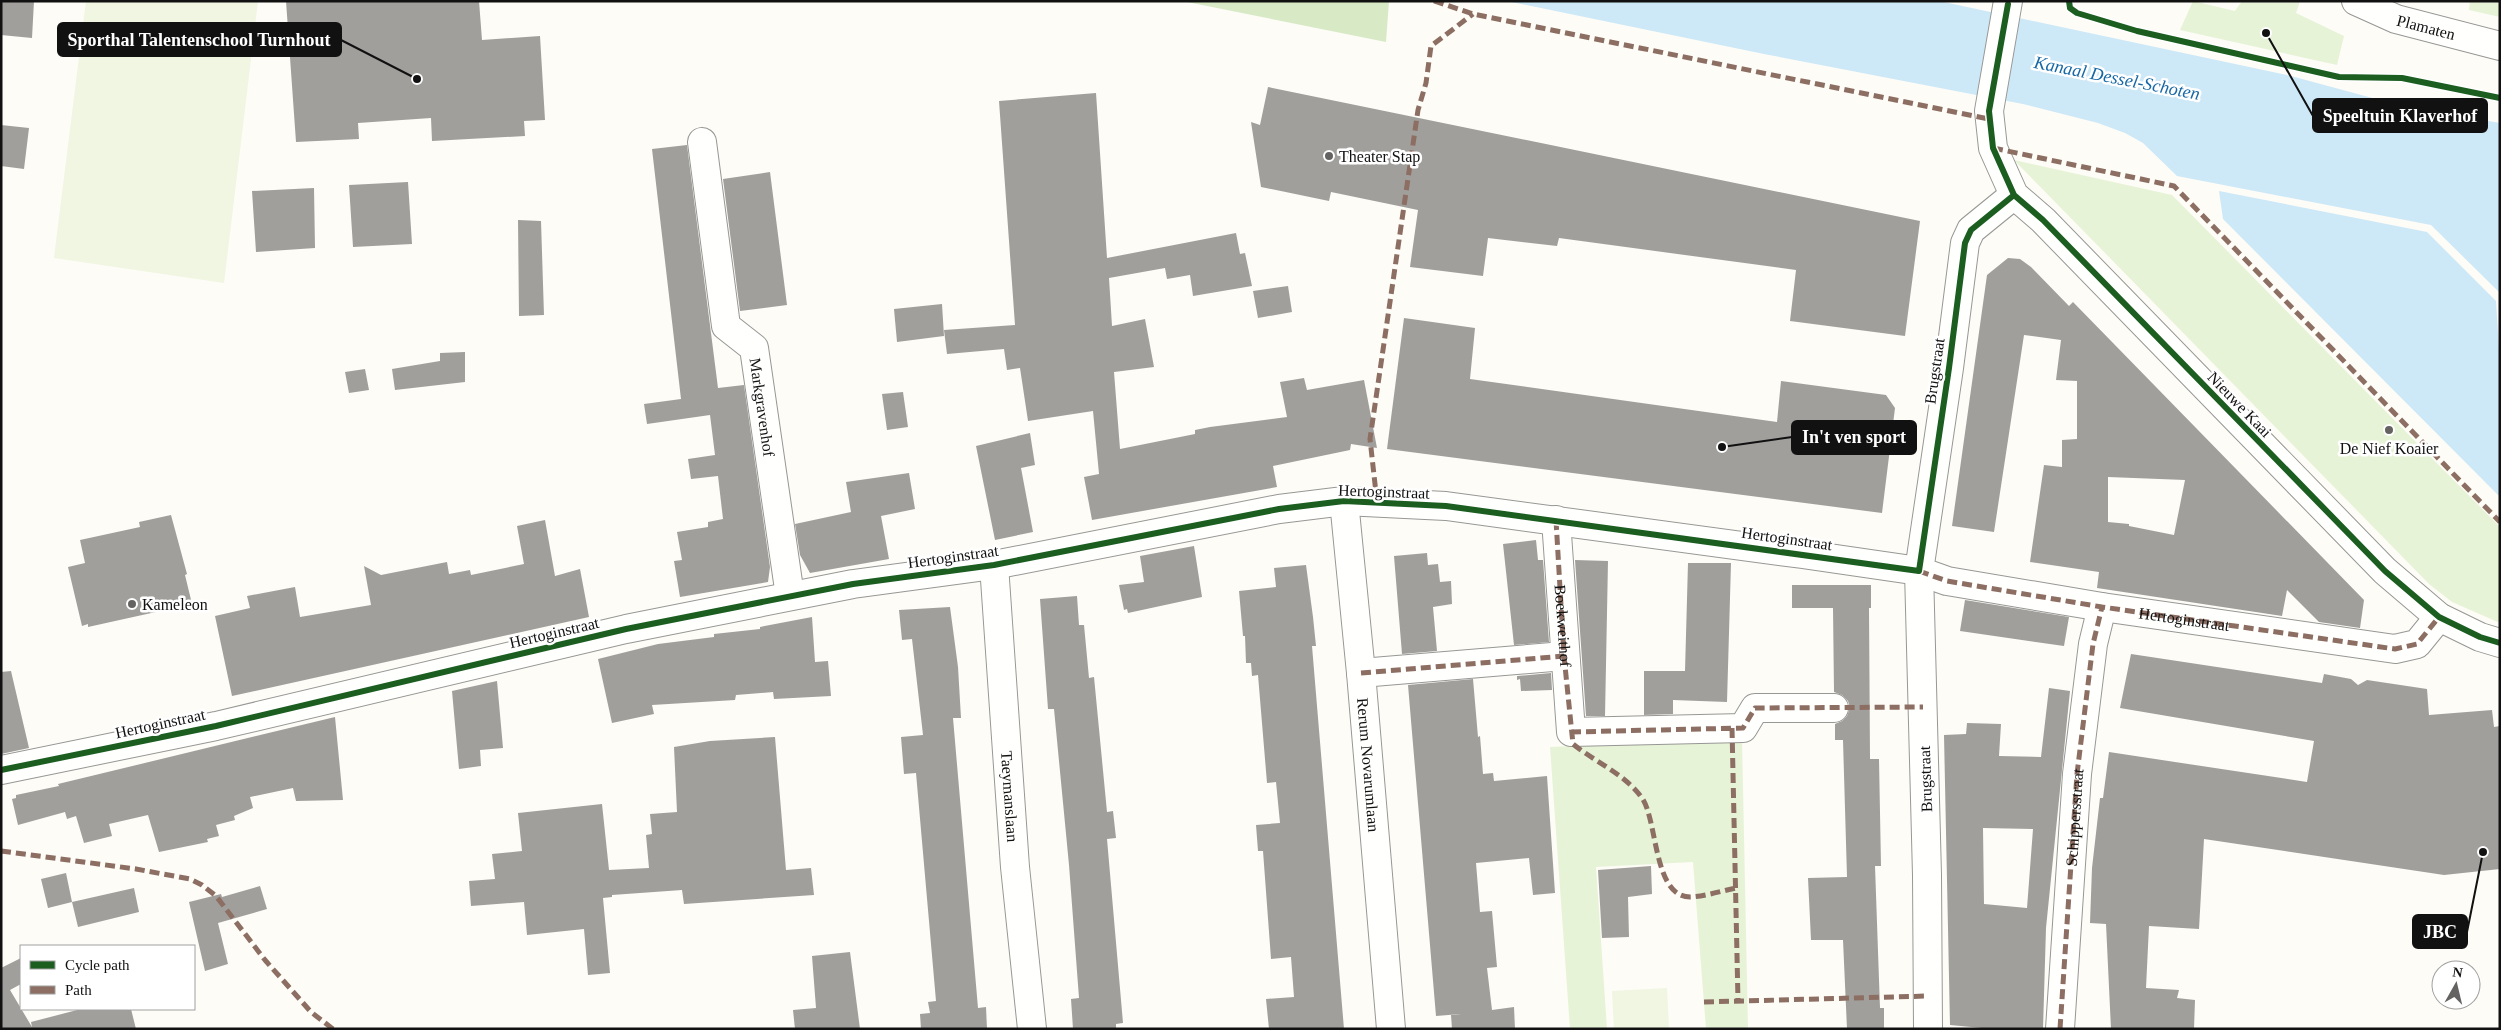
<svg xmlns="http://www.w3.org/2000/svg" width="2501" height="1030" font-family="Georgia,serif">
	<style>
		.green { fill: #e7f3d7 }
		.forest { fill: #d8eac5 }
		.pitch { fill: #f0f6e1 }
		.water { fill: #cde8f7 }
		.building { fill: #a19f9c; fill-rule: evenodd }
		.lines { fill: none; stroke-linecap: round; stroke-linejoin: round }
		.minor-casing { stroke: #979795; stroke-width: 30 }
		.minor { stroke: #fffffe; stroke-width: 28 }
		.quiet { stroke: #8d6e63; stroke-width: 5; stroke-dasharray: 10 5; stroke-linecap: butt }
		.cycleway-casing { stroke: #fff; stroke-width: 9 }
		.cycleway { stroke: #1b5e20; stroke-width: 6 }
		.poi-dot { fill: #646362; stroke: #fff; stroke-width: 2 }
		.labels { text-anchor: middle; stroke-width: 5; stroke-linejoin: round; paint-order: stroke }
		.street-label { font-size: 16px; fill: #111; stroke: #fff }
		.poi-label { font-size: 16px; fill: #111; stroke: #fff; text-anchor: start }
		.water-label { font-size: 18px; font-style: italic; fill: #1768a6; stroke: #fff }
		.leader { fill: none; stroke: #111; stroke-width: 2 }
		.callout-dot { fill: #111; stroke: #fff; stroke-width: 2 }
		.callout { fill: #111; stroke: #111; stroke-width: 2 }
		.callout-label { font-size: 18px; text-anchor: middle; font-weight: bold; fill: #fff }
	</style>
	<rect width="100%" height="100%" fill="#fdfcf7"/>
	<path class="green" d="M 2193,1 L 2235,11 L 2242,1 L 2300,1 L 2296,13 L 2344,36 L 2337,65 L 2180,30 Z
		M 2470,1 L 2500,1 L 2500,17 L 2469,10 Z
		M 2014,160 L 2172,195 L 2500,527 L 2500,623 L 2452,602 L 2429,584 Z
		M 1742,738 L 1748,1029 L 1706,1029 L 1693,862 L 1596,867 L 1607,1029 L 1570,1029 L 1550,747 Z"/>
	<path class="forest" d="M 1182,1 L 1389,1 L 1386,42 Z"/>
	<path class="pitch" d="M 86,1 L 258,1 L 224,283 L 54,258 Z
		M 1667,988 L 1669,1029 L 1614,1029 L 1612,991 Z"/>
	<path class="water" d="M 1507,1 L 1939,1 L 2291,76 L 2402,106 L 2500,123 L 2500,293 L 2431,225 L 2177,176 L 2143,143 L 2125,133 L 2098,123 L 2023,104 L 1764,54 Z
		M 2219,191 L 2427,232 L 2496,301 L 2500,366 L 2500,497 L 2223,219 Z"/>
	<path class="building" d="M 1,1 L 34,1 L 32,38 L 1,35 Z
		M 286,1 L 479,1 L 482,40 L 540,36 L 545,120 L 524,121 L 525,136 L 432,141 L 431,118 L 358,123 L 359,139 L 296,142 Z
		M 1268,87 L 1920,221 L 1905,336 L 1790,321 L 1796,270 L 1559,238 L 1557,246 L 1488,238 L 1483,276 L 1410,267 L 1418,210 L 1331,192 L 1329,201 L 1261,187 L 1251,122 L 1260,125 Z
		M 1096,93 L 1107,258 L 1236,233 L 1240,254 L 1245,253 L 1252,286 L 1193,296 L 1190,275 L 1167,279 L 1165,268 L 1109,278 L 1112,326 L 1145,319 L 1154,367 L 1114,372 L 1120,449 L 1195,434 L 1195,430 L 1210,427 L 1287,417 L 1280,382 L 1304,378 L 1307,390 L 1364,380 L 1377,448 L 1351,444 L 1350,450 L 1273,466 L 1277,487 L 1092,520 L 1084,477 L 1099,474 L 1093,411 L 1028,421 L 1020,368 L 1007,370 L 1004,349 L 947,354 L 944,330 L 1015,325 L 999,101 Z
		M 1,125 L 29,128 L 24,169 L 1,166 Z
		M 687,145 L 718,388 L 744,385 L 770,567 L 768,582 L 680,597 L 674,561 L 682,560 L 677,532 L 708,527 L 708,522 L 723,519 L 718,476 L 691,479 L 688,459 L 715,455 L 710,415 L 647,424 L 644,404 L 681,399 L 652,149 Z
		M 770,172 L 787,305 L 740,311 L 723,179 Z
		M 408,182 L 412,244 L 353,247 L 349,185 Z
		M 314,188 L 315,248 L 256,252 L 252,191 Z
		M 518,220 L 541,221 L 544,315 L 519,316 Z
		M 2008,258 L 2020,259 L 2031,267 L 2069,306 L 2073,302 L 2364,600 L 2360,628 L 2319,622 L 2287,590 L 2282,616 L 2097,588 L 2099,572 L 2030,562 L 2044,465 L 2062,467 L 2062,440 L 2077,439 L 2077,381 L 2056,380 L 2061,340 L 2024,335 L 1994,532 L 1952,526 L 1987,275 ZM 2108,477 L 2185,480 L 2174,535 L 2129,526 L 2129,524 L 2108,522 Z
		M 1288,286 L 1292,312 L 1258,318 L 1253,291 Z
		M 942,304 L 944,336 L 897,342 L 894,309 Z
		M 1404,318 L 1475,328 L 1470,379 L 1777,422 L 1781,381 L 1886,395 L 1895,408 L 1882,513 L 1387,449 Z
		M 465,352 L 465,382 L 395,390 L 392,369 L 440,361 L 440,353 Z
		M 365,369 L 369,390 L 349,393 L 345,372 Z
		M 903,392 L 908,427 L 887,430 L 882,394 Z
		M 1030,433 L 1035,465 L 1021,468 L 1033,532 L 995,540 L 976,446 Z
		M 909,473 L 915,509 L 881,516 L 889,559 L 810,573 L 800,555 L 795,524 L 851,512 L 846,482 Z
		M 171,515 L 187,574 L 185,575 L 192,604 L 88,627 L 88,624 L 82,626 L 68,567 L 85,563 L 80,540 L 140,527 L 139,522 Z
		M 545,520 L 555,576 L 580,569 L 589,617 L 232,696 L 215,616 L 250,608 L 247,596 L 295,587 L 300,617 L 371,605 L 364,566 L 381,575 L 447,562 L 449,574 L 470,570 L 471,575 L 524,564 L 517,526 Z
		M 1536,540 L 1538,560 L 1543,560 L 1549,642 L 1514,645 L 1503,544 Z
		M 1194,546 L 1202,597 L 1128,613 L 1127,609 L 1124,610 L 1119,585 L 1144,582 L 1140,556 Z
		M 1427,553 L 1428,565 L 1438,564 L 1440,582 L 1451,581 L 1452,604 L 1433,607 L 1437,651 L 1402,654 L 1394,556 Z
		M 1575,560 L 1608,561 L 1605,716 L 1586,716 Z
		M 1688,563 L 1731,563 L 1727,702 L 1673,700 L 1673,714 L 1644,715 L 1644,671 L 1685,671 Z
		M 1306,565 L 1313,617 L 1316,646 L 1312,646 L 1344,1029 L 1269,1029 L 1266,999 L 1294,997 L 1291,957 L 1271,959 L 1263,851 L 1258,851 L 1256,825 L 1280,823 L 1276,782 L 1267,783 L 1258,675 L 1252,676 L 1251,663 L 1246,663 L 1245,636 L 1243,636 L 1239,591 L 1276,587 L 1274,568 Z
		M 1792,585 L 1871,585 L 1871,608 L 1869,608 L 1870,759 L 1879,759 L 1881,866 L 1875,866 L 1880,1008 L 1884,1008 L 1884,1029 L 1847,1029 L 1843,940 L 1811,940 L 1808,878 L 1847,877 L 1843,740 L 1835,740 L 1835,724 L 1842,721 L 1847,716 L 1850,708 L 1848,701 L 1842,695 L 1834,692 L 1833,608 L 1792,608 Z
		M 1077,596 L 1079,625 L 1084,625 L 1089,678 L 1094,677 L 1107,812 L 1113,811 L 1116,838 L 1107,839 L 1123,1023 L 1116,1024 L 1116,1029 L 1073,1029 L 1071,999 L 1079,998 L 1069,865 L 1054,709 L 1048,709 L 1040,599 Z
		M 1965,600 L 2069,617 L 2064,646 L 1960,631 Z
		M 950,607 L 958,667 L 961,718 L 953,718 L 978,1008 L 986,1007 L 987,1029 L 921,1029 L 920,1014 L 930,1013 L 928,1002 L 936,1001 L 916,773 L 904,774 L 901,737 L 923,735 L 912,639 L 902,640 L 899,610 Z
		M 812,617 L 815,662 L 828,661 L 831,696 L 774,699 L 773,692 L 736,695 L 735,700 L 652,705 L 654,714 L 612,723 L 598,659 L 658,644 L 714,637 L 714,634 L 760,629 L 760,627 Z
		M 2131,654 L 2322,683 L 2324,674 L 2351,679 L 2358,685 L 2367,680 L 2427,689 L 2429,715 L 2492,710 L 2494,727 L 2500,726 L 2500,869 L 2444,875 L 2204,839 L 2199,929 L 2149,926 L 2146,988 L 2179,990 L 2177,998 L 2195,1000 L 2194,1029 L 2111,1029 L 2106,924 L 2090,923 L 2092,868 L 2100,798 L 2103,798 L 2109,752 L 2307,782 L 2314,741 L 2120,708 Z
		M 11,671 L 29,748 L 1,754 L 1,672 Z
		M 1551,673 L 1552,690 L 1521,691 L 1520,679 L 1517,680 L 1517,676 Z
		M 1473,679 L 1478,737 L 1480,736 L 1483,774 L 1493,773 L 1494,781 L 1547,776 L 1555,893 L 1533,895 L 1529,858 L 1476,863 L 1480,912 L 1492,911 L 1497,967 L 1487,968 L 1492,1010 L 1514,1007 L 1515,1029 L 1452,1029 L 1451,1015 L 1461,1014 L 1436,1016 L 1408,685 Z
		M 497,681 L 503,748 L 480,750 L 481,766 L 459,769 L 452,691 Z
		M 2049,688 L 2070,691 L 2046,928 L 2043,1029 L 1992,1029 L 1950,1025 L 1944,735 L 1966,734 L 1967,723 L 2001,724 L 1999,756 L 2041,757 ZM 1983,828 L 2033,829 L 2027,908 L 1984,904 Z
		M 335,717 L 343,800 L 296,801 L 293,788 L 250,797 L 253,808 L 234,816 L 235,820 L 216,825 L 219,836 L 207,839 L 208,842 L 159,852 L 148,815 L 109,824 L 112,836 L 84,843 L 76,816 L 67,819 L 65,812 L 18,825 L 12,799 L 16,798 L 16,795 L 59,786 L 58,784 Z
		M 775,737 L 786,870 L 811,868 L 814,895 L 684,904 L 682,890 L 612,895 L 612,897 L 603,898 L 610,973 L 588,975 L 584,929 L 527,935 L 524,902 L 471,906 L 469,881 L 495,879 L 492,854 L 522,851 L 518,813 L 602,804 L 609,870 L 649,868 L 646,835 L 652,834 L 650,814 L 677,812 L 674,747 L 710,741 Z
		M 1651,866 L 1652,894 L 1628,897 L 1629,937 L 1602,938 L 1598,870 Z
		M 66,873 L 72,902 L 48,908 L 41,879 Z
		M 260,886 L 267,909 L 218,923 L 228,964 L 205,971 L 189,902 L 221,894 L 222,897 Z
		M 134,888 L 139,912 L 78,927 L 72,902 Z
		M 850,952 L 860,1029 L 795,1029 L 793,1010 L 816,1008 L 812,956 Z
		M 21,958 L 21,984 L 10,990 L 32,1027 L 31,1022 L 81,1009 L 131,1009 L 136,1029 L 1,1029 L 1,968 Z"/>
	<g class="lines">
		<g class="minor-casing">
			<g id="minor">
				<path d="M 2008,1 L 1989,111 L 1993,148 L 2014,195 L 2043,220 L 2385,571 L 2439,617 L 2480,637 L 2500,643"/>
				<path id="s1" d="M 2356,1 L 2396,19 L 2500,46"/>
				<path id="s2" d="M 702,142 L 726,326 L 754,348 L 790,596"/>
				<path id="s3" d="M 1344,501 L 1361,673 L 1391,1029"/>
				<path id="s4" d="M 1556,520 L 1571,732 L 1743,728 L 1755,708 L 1834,708"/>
				<path id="s5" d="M 994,565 L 1015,867 L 1032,1029"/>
				<path d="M 1361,673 L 1564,656"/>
				<path id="s6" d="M 1,770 L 216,726 L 626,629 L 853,584 L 994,565 L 1279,509 L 1344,501 L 1446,506 L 1802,554 L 1919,571 L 1947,581 L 2102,607 L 2395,649 L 2417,644 L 2439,617"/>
				<path d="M 1928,1029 L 1927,875 L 1919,571 L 1949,368 L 1965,243 L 1971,230 L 2014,195"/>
				<path id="s7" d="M 2060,1029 L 2077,774 L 2093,644 L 2102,607"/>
			</g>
		</g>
		<use href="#minor" class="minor"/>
		<path class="quiet" d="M 1434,1 L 1473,14 L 1989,119
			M 1993,148 L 2174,186 L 2500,522
			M 1377,502 L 1370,439 L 1418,110 L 1426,83 L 1431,46 L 1473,14
			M 1556,520 L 1564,656 L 1573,744 C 1595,762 1625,774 1642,798 C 1658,821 1653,898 1691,897 C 1706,896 1721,891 1736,888
			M 1919,571 L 1947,581 L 2102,607 L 2395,649 L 2417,644 L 2439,617
			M 1361,673 L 1564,656
			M 1732,728 L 1738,1001
			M 1571,732 L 1743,728 L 1755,708 L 1923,707
			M 1,851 L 136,869 L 190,879 L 202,885 L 216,896 L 265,960 L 311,1012 L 333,1029
			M 1704,1002 L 1928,996
			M 2060,1029 L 2077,774 L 2093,644 L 2102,607"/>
		<g class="cycleway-casing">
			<path id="cycleway" d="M 2069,1 L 2070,8 L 2077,13 L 2137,31 L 2339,77 L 2402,78 L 2500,98
				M 2008,4 L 1989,111 L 1993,148 L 2014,195 L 2043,220 L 2385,571 L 2439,617 L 2480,637 L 2500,643
				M 1,770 L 216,726 L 626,629 L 853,584 L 994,565 L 1279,509 L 1344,501 L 1446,506 L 1919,571 L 1949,368 L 1965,243 L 1971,230 L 2014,195"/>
		</g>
		<use href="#cycleway" class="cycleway"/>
	</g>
	<g class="poi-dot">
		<circle cx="1329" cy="156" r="5"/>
		<circle cx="2389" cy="430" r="5"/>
		<circle cx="132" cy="604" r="5"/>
	</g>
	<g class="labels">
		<g class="street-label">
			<text dy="6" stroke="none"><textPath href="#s1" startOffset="75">Plamaten</textPath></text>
			<text transform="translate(1934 371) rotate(-82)" y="6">Brugstraat</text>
			<text transform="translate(2240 404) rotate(46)" y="6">Nieuwe Kaai</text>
			<text dy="6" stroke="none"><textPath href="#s2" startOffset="281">Markgravenhof</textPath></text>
			<text transform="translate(1384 491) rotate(2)" y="6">Hertoginstraat</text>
			<text transform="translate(1787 538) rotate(8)" y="6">Hertoginstraat</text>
			<text transform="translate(953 556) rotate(-8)" y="6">Hertoginstraat</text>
			<text dy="6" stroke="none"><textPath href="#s6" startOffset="2220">Hertoginstraat</textPath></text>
			<text dy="6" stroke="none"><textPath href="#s4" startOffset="106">Boekweithof</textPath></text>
			<text transform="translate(554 632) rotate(-13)" y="6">Hertoginstraat</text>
			<text transform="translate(160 723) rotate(-12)" y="6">Hertoginstraat</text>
			<text dy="6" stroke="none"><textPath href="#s3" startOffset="265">Rerum Novarumlaan</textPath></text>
			<text transform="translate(1925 779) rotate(-92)" y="6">Brugstraat</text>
			<text dy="6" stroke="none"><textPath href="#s5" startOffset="232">Taeymanslaan</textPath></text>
			<text dy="6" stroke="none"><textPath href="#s7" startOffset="212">Schippersstraat</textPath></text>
		</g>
		<g class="poi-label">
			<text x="1339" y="162">Theater Stap</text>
			<text x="2389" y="454" text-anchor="middle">De Nief Koaier</text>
			<text x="142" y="610">Kameleon</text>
		</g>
		<g class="water-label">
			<text transform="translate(2117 78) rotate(11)" y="6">Kanaal Dessel-Schoten</text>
		</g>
	</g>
	<path class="leader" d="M417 79L341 40M2266 33L2313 116M1722 447L1792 437M2483 852L2467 932"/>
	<g class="callout-dot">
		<circle cx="417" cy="79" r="5"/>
		<circle cx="2266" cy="33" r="5"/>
		<circle cx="1722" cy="447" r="5"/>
		<circle cx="2483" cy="852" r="5"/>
	</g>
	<g class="callout">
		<rect x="58" y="23" width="283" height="33" rx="5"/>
		<rect x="2313" y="99" width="174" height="33" rx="5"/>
		<rect x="1792" y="421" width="124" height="33" rx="5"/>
		<rect x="2413" y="915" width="54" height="33" rx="5"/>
	</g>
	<g class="callout-label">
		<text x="199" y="46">Sporthal Talentenschool Turnhout</text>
		<text x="2400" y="122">Speeltuin Klaverhof</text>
		<text x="1854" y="443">In't ven sport</text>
		<text x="2440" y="938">JBC</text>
	</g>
	<rect width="2501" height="1030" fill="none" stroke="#111111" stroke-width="5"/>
	<rect x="20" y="945" width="175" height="65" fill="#ffffff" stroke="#a0a0a0"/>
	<rect x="30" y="961" width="25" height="8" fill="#1b5e20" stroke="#a0a0a0"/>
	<text x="65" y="970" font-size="15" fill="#111111">Cycle path</text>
	<rect x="30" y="986" width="25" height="8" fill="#8d6e63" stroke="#a0a0a0"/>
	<text x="65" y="995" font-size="15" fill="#111111">Path</text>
	<g transform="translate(2456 985) rotate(8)"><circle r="24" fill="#ffffff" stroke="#a0a0a0"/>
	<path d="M0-4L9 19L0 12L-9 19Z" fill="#646362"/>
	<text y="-8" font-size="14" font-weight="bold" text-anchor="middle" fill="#111111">N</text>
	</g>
</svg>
